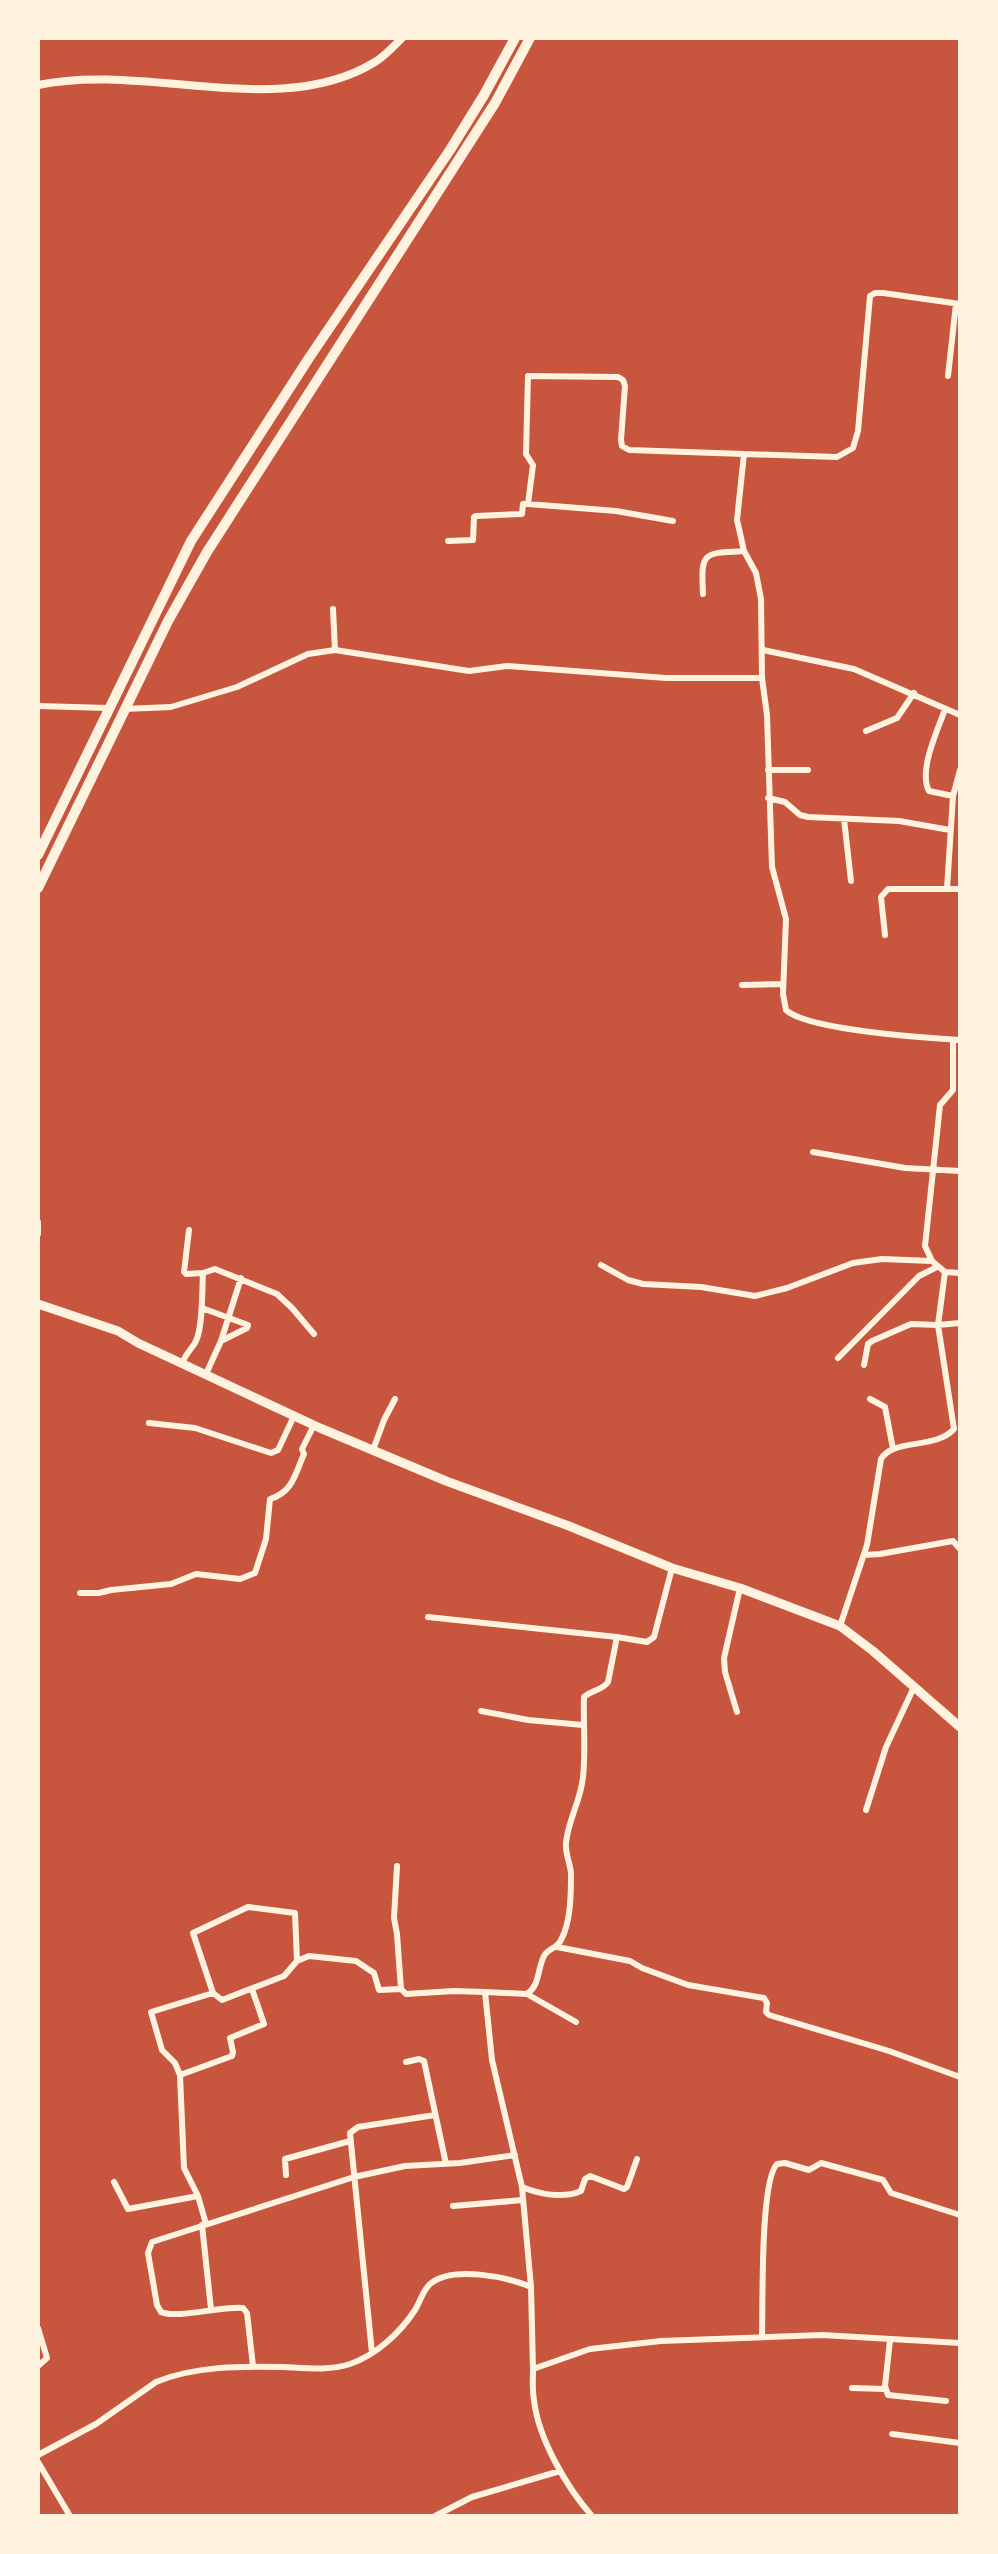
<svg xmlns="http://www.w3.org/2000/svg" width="998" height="2554" font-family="'Roboto Condensed',sans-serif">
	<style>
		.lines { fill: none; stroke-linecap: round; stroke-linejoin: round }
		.minor { stroke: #fff3e0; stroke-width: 6 }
		.tertiary { stroke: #fff3e0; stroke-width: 8 }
		.secondary { stroke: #fff3e0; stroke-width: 9 }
		.primary { stroke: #fff3e0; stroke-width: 10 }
	</style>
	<rect width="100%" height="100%" fill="#c8553d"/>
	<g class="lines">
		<path class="minor" d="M 960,304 L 883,293 L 875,293 L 870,296 L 858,431 L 853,448 L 837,457 L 744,454 L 737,520 L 744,551 L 756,573 L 761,599 L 762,678 L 767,715 L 772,867 L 786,919 L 783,994 L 786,1010 C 807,1030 926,1038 960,1040
			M 948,376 L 956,304
			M 528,504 L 533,465 L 526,454 L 528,376 L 618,377 L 623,380 L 625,386 L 621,440 L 622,446 L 629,450 L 744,454
			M 448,541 L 473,540 L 474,517 L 476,516 L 522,514 L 523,504 L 528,504 L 616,511 L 673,521
			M 703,594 C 701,552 702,553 744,551
			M 333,609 L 335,650
			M 763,650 L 854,669 L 960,715
			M 38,706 L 108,708
			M 124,709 L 171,707 L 237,687 L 308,654 L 335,650 L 469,671 L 507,666 L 666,678 L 762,678
			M 945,709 C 938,730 918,770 929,791 L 953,796 L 947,889 L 960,889
			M 866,731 L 897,718 L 914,693
			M 768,770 L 808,770
			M 953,796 L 960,770
			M 768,798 L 785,802 L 800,815 L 808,817 L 899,821 L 950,830
			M 844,819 L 851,881
			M 885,935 L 881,897 L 888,889 L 947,889
			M 742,985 L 783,984
			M 813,1152 L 905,1168 L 960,1171
			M 38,1222 L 38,1234
			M 189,1230 L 184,1272 L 186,1274 L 203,1273 L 215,1269 L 277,1294 L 292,1308 L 314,1334
			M 601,1265 L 628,1280 L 643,1284 L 701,1287 L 755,1296 L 787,1288 L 853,1263 L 882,1259 L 932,1261
			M 945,1272 L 960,1273
			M 202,1308 L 248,1325
			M 221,1341 L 247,1328 L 248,1325
			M 838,1358 L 919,1276 L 937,1267
			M 182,1364 C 185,1354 192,1349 196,1341 C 203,1327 202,1289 203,1273
			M 864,1365 L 868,1344 L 872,1341 L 911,1324 L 938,1325 L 945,1272 L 932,1261 L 925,1246 L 940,1105 L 953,1090 L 953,1040
			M 206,1374 L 221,1341 L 241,1278
			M 870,1399 L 885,1407 L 893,1449
			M 149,1423 L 195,1428 L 271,1453 L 278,1450 L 294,1416
			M 373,1450 L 384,1420 L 395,1399
			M 864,1555 L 880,1554 L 953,1541 L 960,1549
			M 80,1593 L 99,1593 L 111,1590 L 171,1584 L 196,1574 L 240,1579 L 255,1573 L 266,1539 L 270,1499 C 293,1492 295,1474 304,1454 L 302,1449 L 314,1425
			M 428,1617 L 617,1637
			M 840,1626 L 867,1545 L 881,1459 C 893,1438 935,1450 954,1429 L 938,1325 L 960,1323
			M 481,1711 L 528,1720 L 583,1725
			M 737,1712 L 725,1672 L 724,1658 L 740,1588
			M 866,1810 L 886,1747 L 914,1687
			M 397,1866 L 394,1918 L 397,1934 L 401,1989
			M 557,1947 L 630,1961 L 642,1968 L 688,1985 L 764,1998 L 767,2003 L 766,2012 L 769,2015 L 889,2051 L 960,2077
			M 297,1961 L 295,1913 L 248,1907 L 193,1933 L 213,1993 L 222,2000 L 284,1976 L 297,1961 L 309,1956 L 356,1961 L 374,1973 L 379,1990 L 401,1989 L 406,1994 L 454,1991 L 485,1992
			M 527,1994 L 576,2022
			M 406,2062 L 419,2059 L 424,2061 L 446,2164
			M 180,2075 L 232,2056 L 233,2052 L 230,2038 L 264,2024 L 252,1989
			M 286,2175 L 285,2159 L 350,2141
			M 114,2182 L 128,2209 L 198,2196
			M 522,2187 C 539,2194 563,2199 581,2191 L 585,2179 L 590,2176 L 624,2189 L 627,2187 L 637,2159
			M 453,2206 L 523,2200
			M 206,2224 L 198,2196 L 184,2168 L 180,2075 L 175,2063 L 162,2050 L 151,2012 L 213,1993
			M 202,2225 L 211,2309
			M 531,2287 L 522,2187 L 492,2060 L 485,1992 L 527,1994 C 540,1985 537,1970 544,1956 C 548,1948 557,1949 561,1940 C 571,1922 571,1893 571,1873 C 570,1863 565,1853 566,1843 C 568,1820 581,1800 583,1777 C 586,1751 583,1723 584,1697 C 592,1690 603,1690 608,1682 L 617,1637 L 647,1642 L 654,1637 L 672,1568
			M 38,2328 L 47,2358 L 38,2366
			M 762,2336 C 763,2306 760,2181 777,2164 L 785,2163 L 809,2170 L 821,2163 L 883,2180 L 891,2193 L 960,2215
			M 890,2340 L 885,2386 L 888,2395 L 946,2401
			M 372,2353 L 350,2133 L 358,2127 L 435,2115
			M 253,2366 L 247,2313 L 243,2308 C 222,2306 176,2319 161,2312 L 157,2305 L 148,2253 L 152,2242 L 354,2177 L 405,2166 L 460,2163 L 515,2155
			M 533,2369 C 533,2379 532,2390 534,2400 C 538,2438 567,2488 592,2516
			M 852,2388 L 885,2389
			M 892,2434 L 960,2443
			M 38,2455 L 96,2424 L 156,2382 C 194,2366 242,2366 283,2367 C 305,2368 329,2371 350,2364 C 376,2355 400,2333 415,2310 C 420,2302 423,2290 430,2284 C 452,2265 507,2277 531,2287 L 533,2369 L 590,2349 L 661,2341 L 822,2335 L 960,2343
			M 38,2462 L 70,2516
			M 435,2516 L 472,2497 L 560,2471"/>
		<path class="tertiary" d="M 38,85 C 146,62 279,121 375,62 C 385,56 394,46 402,38"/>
		<path class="secondary" d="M 38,1304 L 118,1331 L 138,1343 L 320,1428 L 446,1481 L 569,1526 L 672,1568 L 740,1588 L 840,1626 L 873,1651 L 960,1727"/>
		<path class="primary" d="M 38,855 L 191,541 L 309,358 L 450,150 L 484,95 L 515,38
			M 38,888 L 168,621 L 207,552 L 495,103 L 530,38"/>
	</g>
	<rect width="998" height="2554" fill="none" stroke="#fff3e0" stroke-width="80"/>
</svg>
